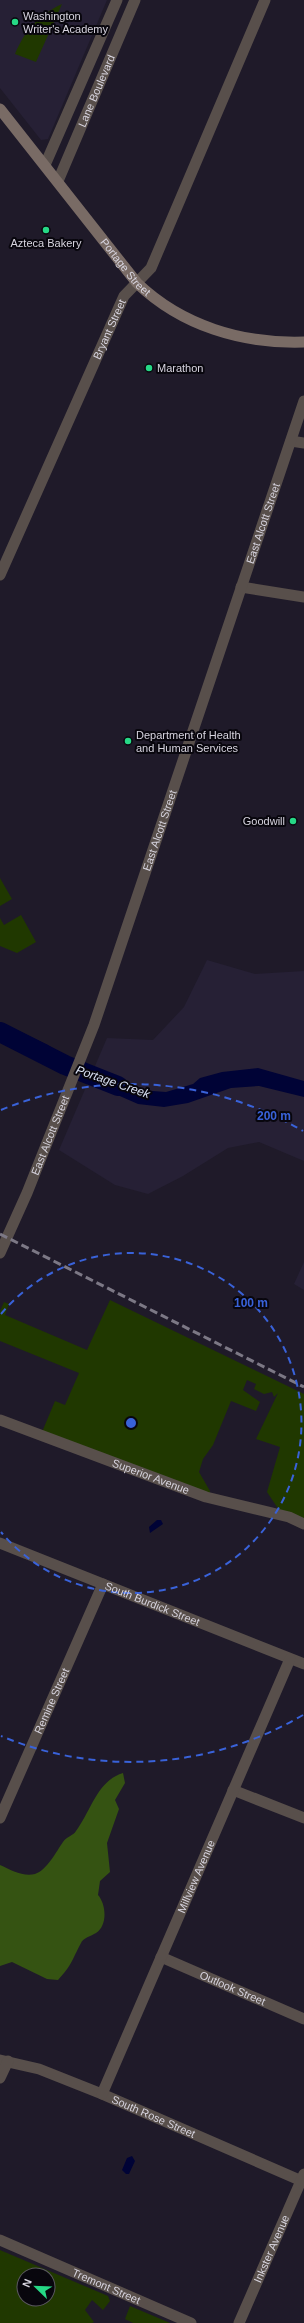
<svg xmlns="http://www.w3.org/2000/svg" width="304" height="2323" font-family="Helvetica,sans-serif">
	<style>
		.built { fill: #262035 }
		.green { fill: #203800; fill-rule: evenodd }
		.forest { fill: #355312 }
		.water { fill: #000336 }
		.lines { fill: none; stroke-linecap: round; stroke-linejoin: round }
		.river { stroke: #000336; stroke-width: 20 }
		.minor { stroke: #584f4b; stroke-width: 11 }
		.secondary { stroke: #796b65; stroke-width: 11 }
		.rail { stroke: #7c7885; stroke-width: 3; stroke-dasharray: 8 4; stroke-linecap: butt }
		.ring { fill: none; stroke: #3962d9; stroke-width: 2; stroke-dasharray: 7 5 }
		.poi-dot { fill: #26d886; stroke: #08060d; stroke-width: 1.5 }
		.labels { text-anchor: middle; stroke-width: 4; stroke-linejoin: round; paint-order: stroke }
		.poi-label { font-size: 11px; fill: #d7d4df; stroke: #08060d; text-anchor: start }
		.street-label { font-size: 11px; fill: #d7d4df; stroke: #08060d }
		.water-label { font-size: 12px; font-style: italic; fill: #d8e0f2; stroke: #08060d }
		.centre { fill: #3962d9; stroke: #08060d; stroke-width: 2 }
		.ring-label { font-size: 12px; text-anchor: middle; font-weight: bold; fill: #3962d9; stroke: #08060d; stroke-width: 4; stroke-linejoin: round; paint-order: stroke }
	</style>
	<rect width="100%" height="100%" fill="#1f1a29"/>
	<path class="built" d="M 0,0 L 107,0 L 48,139 L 41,140 L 0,88 Z
		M 207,960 L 255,974 L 304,971 L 304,1161 L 259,1142 L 228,1148 L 183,1176 L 148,1194 L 115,1185 L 59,1150 L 107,1038 L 153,1040 L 184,1007 Z
		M 304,1262 L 304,1290 L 294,1284 Z"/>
	<path class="green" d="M 62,4 L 36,62 L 15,54 C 25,30 39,15 62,4 Z
		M 0,878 L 12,899 L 0,906 Z
		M 21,915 L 36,942 L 17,953 L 0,946 L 0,918 L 4,925 Z
		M 110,1300 L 304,1394 L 304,1520 L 279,1510 L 267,1492 L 280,1447 L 256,1439 L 278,1393 L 274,1397 L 272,1392 L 264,1394 L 254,1389 L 256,1384 L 247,1380 L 243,1390 L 260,1402 L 256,1411 L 231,1401 L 213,1445 L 203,1459 L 199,1472 L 210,1491 L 209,1495 L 42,1432 L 55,1401 L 65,1405 L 79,1373 L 0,1341 L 0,1311 L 4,1302 L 9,1304 L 5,1315 L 87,1350 Z
		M 0,2250 L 108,2296 L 110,2301 L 103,2310 L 92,2300 L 85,2310 L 94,2322 L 92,2323 L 0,2323 ZM 24,2275 L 48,2275 L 48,2299 L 24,2299 Z
		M 130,2306 L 170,2323 L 133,2323 L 125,2319 Z"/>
	<path class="forest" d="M 123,1773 L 125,1783 L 115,1800 L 119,1809 L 107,1843 L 110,1872 L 100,1881 L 98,1895 C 106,1904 108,1925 96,1933 C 91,1936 83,1938 81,1943 C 72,1960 72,1965 58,1980 L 47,1979 L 12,1962 L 0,1966 L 0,1865 C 11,1870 23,1877 35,1874 C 47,1870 56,1852 63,1842 C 67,1836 73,1836 76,1831 C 91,1811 97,1781 123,1773 Z"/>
	<path class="water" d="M 0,1022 L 48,1045 L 68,1059 L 62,1073 L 0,1041 Z
		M 258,1068 L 304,1081 L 304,1097 L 259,1086 L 231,1088 L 188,1103 L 164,1107 L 138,1104 L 90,1083 L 96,1070 L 139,1090 L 166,1092 L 193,1084 L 200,1078 L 222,1072 Z
		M 157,1520 L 161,1520 L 163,1524 L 150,1533 L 149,1527 Z
		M 132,2156 L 135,2161 L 129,2174 L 126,2174 L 122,2170 L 127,2158 Z"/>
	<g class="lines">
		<path class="river" d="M 0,1032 L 65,1065 L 118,1086"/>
		<g class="minor">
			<path d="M 45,165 L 117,0"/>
			<path id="s1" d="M 58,181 L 135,0"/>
			<path d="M 291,441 L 304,443"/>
			<path id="s2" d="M 0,575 L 124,296 L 151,268 L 265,0"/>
			<path d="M 241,587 L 304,597"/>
			<path id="s3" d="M 0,1253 L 27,1193 L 94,1025 L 304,401"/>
			<path id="s4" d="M 0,1420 L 206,1497 L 289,1517 L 304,1524"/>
			<path id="s5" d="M 0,1543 L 304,1664"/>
			<path d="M 233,1790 L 304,1818"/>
			<path id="s6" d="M 0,1818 L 103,1584"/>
			<path id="s7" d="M 161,1957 L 304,2019"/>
			<path id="s8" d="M 0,2060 L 39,2069 L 102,2094 L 304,2182"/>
			<path d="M 0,2078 L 8,2061"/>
			<path id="s9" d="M 102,2094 L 290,1659"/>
			<path id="s10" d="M 0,2240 L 191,2323"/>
			<path id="s11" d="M 239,2323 L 304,2174"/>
		</g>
		<path class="secondary" id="s12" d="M 0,109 L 137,283 C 182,326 242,344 304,342"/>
		<path class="rail" d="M 0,1234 L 304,1387"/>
	</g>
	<g class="ring">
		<path d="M1 1314A170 170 0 1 1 1 1532"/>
		<path d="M303 1715A339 339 0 0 1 1 1736M1 1110A339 339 0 0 1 303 1131"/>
	</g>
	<g class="poi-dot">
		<circle cx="15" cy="22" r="4"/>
		<circle cx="46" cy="230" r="4"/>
		<circle cx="149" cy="368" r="4"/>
		<circle cx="128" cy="741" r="4"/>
		<circle cx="293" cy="821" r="4"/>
	</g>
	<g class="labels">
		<g class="poi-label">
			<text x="23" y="20">Washington<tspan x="23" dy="13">Writer's Academy</tspan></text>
			<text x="46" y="247" text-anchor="middle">Azteca Bakery</text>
			<text x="157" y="372">Marathon</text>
			<text x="136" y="739">Department of Health<tspan x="136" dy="13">and Human Services</tspan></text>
			<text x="285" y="825" text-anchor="end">Goodwill</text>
		</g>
		<g class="street-label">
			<text dy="4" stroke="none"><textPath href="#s1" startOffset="98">Lane Boulevard</textPath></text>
			<text dy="4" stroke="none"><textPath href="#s12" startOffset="202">Portage Street</textPath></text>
			<text dy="4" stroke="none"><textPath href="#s2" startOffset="269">Bryant Street</textPath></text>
			<text dy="4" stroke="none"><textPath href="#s3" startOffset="776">East Alcott Street</textPath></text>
			<text dy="4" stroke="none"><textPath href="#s3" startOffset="452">East Alcott Street</textPath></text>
			<text dy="4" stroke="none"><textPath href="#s3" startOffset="128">East Alcott Street</textPath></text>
			<text dy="4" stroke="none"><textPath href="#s4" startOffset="161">Superior Avenue</textPath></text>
			<text dy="4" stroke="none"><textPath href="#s5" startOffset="164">South Burdick Street</textPath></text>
			<text dy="4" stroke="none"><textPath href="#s6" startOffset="128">Remine Street</textPath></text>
			<text dy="4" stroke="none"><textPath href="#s9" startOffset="237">Millview Avenue</textPath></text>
			<text dy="4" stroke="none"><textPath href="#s7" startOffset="78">Outlook Street</textPath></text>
			<text dy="4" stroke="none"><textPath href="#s8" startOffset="164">South Rose Street</textPath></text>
			<text dy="4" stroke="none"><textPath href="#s11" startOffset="81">Inkster Avenue</textPath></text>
			<text dy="4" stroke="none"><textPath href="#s10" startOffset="116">Tremont Street</textPath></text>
		</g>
		<g class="water-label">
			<text transform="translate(113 1082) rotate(19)" y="4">Portage Creek</text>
		</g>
	</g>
	<circle cx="131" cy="1423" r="6" class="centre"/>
	<g class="ring-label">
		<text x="274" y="1120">200 m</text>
		<text x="251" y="1307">100 m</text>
	</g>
	<g transform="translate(36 2287) rotate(293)"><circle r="19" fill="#08060d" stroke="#5b5861"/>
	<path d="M0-3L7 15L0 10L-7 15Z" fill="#26d886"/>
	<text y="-6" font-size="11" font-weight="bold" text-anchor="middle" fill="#d7d4df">N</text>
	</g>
</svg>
